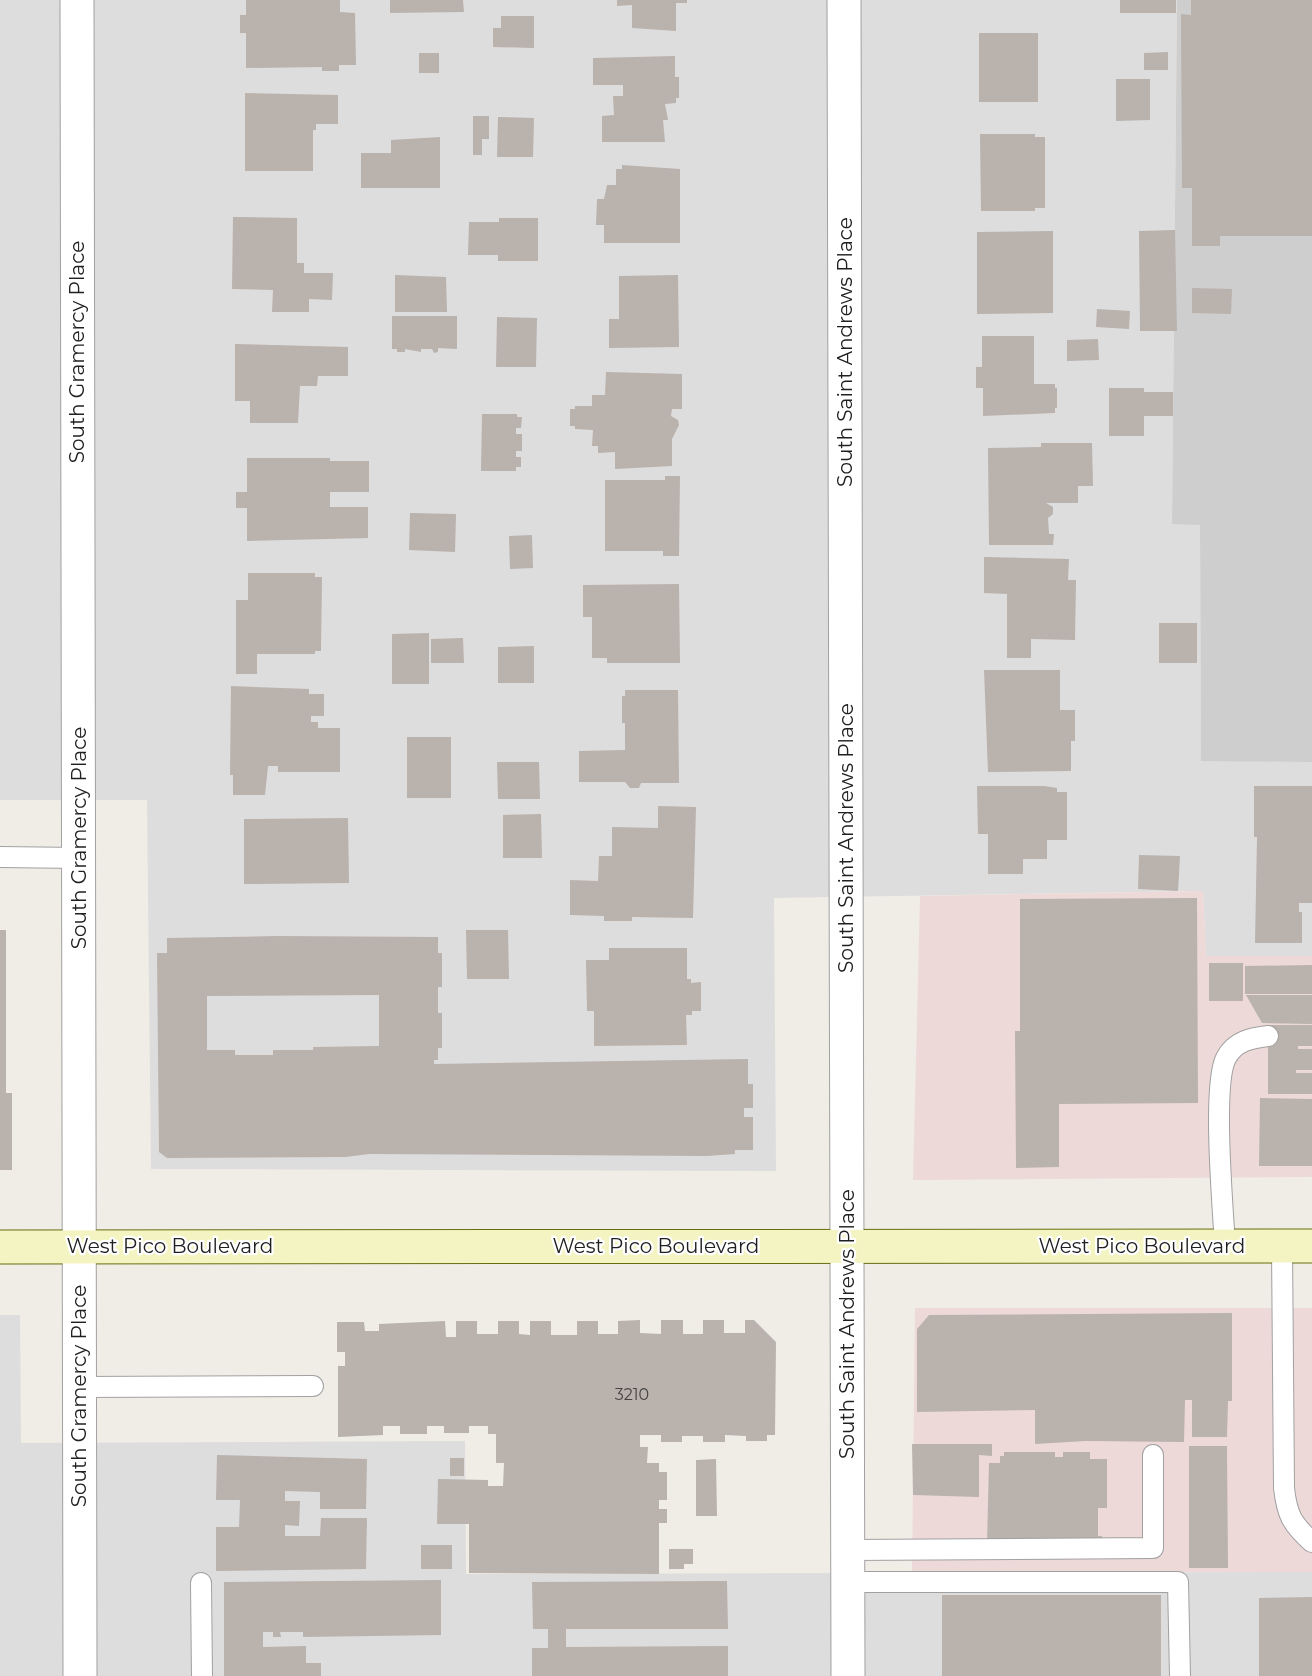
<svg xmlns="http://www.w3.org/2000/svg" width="1312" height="1676" font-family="Montserrat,sans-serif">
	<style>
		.residential { fill: #dedddd }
		.commercial { fill: #eed9d9 }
		.religious { fill: #cecece }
		.building { fill: #b9b2ad; fill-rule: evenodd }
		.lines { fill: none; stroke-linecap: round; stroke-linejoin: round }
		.lane-casing { stroke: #a1a1a1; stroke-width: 22 }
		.street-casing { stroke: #a1a1a1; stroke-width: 35 }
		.secondary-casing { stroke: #676e10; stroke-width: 35 }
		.lane { stroke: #fff; stroke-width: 20 }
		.street { stroke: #fff; stroke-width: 33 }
		.secondary { stroke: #f3f4c1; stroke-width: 33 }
		.labels { text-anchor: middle; stroke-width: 4.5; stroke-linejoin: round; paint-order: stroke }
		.number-label { font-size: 16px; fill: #464443 }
		.street-label { font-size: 20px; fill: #202020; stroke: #fff }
	</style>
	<rect width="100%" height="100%" fill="#f0ede7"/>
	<path class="residential" d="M 0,0 L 1177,0 L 1172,523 L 1200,524 L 1201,760 L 1312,760 L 1312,956 L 1206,957 L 1203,891 L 774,898 L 776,1171 L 151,1169 L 147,800 L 0,800 Z
		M 0,1315 L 20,1315 L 21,1443 L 465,1441 L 466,1574 L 1312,1572 L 1312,1676 L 0,1676 Z"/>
	<path class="commercial" d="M 1203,891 L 1206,956 L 1312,956 L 1312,1177 L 913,1180 L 920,896 Z
		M 915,1308 L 1312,1308 L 1312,1572 L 912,1572 Z"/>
	<path class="religious" d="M 1177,0 L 1312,0 L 1312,762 L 1201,761 L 1200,525 L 1172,524 Z"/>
	<path class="building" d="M 246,0 L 340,0 L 340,12 L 355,13 L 356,65 L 339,65 L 339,71 L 322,71 L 322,67 L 246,68 L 246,33 L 240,33 L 240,15 L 246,15 Z
		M 390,0 L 463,0 L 464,12 L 390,13 Z
		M 617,0 L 687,0 L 687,3 L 676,3 L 676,31 L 632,28 L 632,5 L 617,6 Z
		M 1120,0 L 1176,0 L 1176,13 L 1120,13 Z
		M 1191,0 L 1312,0 L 1312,236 L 1220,236 L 1220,246 L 1192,246 L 1192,188 L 1182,188 L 1181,14 L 1191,15 Z
		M 501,16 L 534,16 L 534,48 L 493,47 L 493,28 L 501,28 Z
		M 979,33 L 1038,33 L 1038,102 L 979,102 Z
		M 1168,52 L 1168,70 L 1144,70 L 1144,53 Z
		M 419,53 L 439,53 L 439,73 L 419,73 Z
		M 675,56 L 675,77 L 679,77 L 679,98 L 676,98 L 676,103 L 665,104 L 668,120 L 663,120 L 665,142 L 602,142 L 602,116 L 614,115 L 613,96 L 623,96 L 623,85 L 593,85 L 593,58 Z
		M 1116,79 L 1150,79 L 1150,120 L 1116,121 Z
		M 245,93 L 338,95 L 338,124 L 316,124 L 316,130 L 313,130 L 313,171 L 245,171 Z
		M 473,116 L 489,116 L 489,139 L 482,139 L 482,155 L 473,155 Z
		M 498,117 L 534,118 L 533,157 L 497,157 Z
		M 980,134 L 1035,134 L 1035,137 L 1045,137 L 1045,208 L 1035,208 L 1035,211 L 981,211 Z
		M 440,137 L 440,188 L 361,188 L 361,153 L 391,153 L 391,140 Z
		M 622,165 L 680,169 L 680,243 L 604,243 L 604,225 L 596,225 L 597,199 L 604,199 L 607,185 L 616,185 L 616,169 L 622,169 Z
		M 233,217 L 297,218 L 297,263 L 304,263 L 304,273 L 333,273 L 332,300 L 309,299 L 309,312 L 272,312 L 273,290 L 232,289 Z
		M 499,218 L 538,218 L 538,261 L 498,261 L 498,255 L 468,255 L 469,222 L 499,222 Z
		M 1175,230 L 1177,331 L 1140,331 L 1139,231 Z
		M 1053,231 L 1053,313 L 977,314 L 977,232 Z
		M 395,275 L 446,277 L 447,312 L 395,312 Z
		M 678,275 L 679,347 L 609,348 L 609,319 L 619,319 L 619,276 Z
		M 1192,288 L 1232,289 L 1231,314 L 1192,313 Z
		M 1097,309 L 1130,311 L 1129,329 L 1096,327 Z
		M 392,316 L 457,316 L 457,349 L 438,348 L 438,352 L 434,353 L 432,349 L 421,349 L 421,352 L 405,349 L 405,352 L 397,352 L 397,349 L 392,349 Z
		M 497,317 L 537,318 L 536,367 L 496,367 Z
		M 982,336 L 1034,336 L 1034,384 L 1055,384 L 1055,388 L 1057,388 L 1057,408 L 1055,408 L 1055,413 L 983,416 L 983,388 L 976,388 L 976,367 L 982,367 Z
		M 1098,339 L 1099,360 L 1067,361 L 1067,340 Z
		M 235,344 L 348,347 L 348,376 L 318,376 L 317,386 L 300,386 L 298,423 L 250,423 L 250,401 L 235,401 Z
		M 606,372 L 682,374 L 682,409 L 672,409 L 671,416 L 678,420 L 679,425 L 672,439 L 672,466 L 615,469 L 615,452 L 598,453 L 598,446 L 592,446 L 593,430 L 575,429 L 575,426 L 570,426 L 570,409 L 575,409 L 575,406 L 592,406 L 592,395 L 605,395 Z
		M 1109,388 L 1144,388 L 1144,392 L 1173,392 L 1173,416 L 1144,416 L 1144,436 L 1109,436 Z
		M 482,414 L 517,414 L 517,417 L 522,417 L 521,428 L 516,428 L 516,434 L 522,434 L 522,451 L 516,451 L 516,457 L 521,457 L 521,467 L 516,467 L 516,471 L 481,471 Z
		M 1041,443 L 1092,443 L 1093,486 L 1078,486 L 1078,503 L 1046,503 L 1053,507 L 1053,514 L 1048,518 L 1049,534 L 1054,534 L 1053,545 L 989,545 L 988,448 L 1041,447 Z
		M 247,458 L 330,458 L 330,461 L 369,461 L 369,492 L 330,492 L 330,507 L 368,507 L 368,538 L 247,541 L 247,508 L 236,508 L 236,492 L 247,492 Z
		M 665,476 L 680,476 L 679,556 L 663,556 L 663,551 L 605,551 L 605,480 L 665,480 Z
		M 410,513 L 456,514 L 455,552 L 409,550 Z
		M 532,535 L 533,568 L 510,569 L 509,536 Z
		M 984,557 L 1069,559 L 1068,580 L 1076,580 L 1075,640 L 1031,639 L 1031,658 L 1007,658 L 1007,594 L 984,593 Z
		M 248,573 L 315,573 L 315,577 L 322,577 L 321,651 L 315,651 L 315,654 L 257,654 L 257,674 L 236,674 L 236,600 L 248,600 Z
		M 679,584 L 680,663 L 607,663 L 607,658 L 592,658 L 592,617 L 583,617 L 583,585 Z
		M 1159,623 L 1197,623 L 1197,663 L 1159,663 Z
		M 429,633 L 429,684 L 392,684 L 392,634 Z
		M 463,638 L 464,663 L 431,663 L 431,639 Z
		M 534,646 L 534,683 L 498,683 L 498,647 Z
		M 984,670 L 1060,670 L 1060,710 L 1075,710 L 1075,741 L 1071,741 L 1071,771 L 988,772 Z
		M 231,686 L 309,689 L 309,694 L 324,694 L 324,716 L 311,716 L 311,722 L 318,722 L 318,728 L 340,728 L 340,772 L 278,772 L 278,766 L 268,766 L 265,795 L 233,795 L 233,775 L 230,775 Z
		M 625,690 L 678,690 L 679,783 L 641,783 L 639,788 L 630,788 L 625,782 L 579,782 L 579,751 L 625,750 L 625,723 L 622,723 L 622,696 L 625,696 Z
		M 407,737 L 451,737 L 451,798 L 407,798 Z
		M 497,762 L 539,762 L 540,799 L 498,799 Z
		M 977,786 L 1044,786 L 1057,788 L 1057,792 L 1067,792 L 1067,840 L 1047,840 L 1047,859 L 1023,859 L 1023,874 L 988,874 L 988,834 L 978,834 Z
		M 1254,786 L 1312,786 L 1312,903 L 1299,903 L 1299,912 L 1302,912 L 1302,943 L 1255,943 L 1257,837 L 1254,837 Z
		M 658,806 L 696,807 L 693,918 L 632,917 L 632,921 L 604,921 L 604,916 L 570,915 L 570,880 L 598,881 L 599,856 L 612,856 L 612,827 L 658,828 Z
		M 541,814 L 542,858 L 503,858 L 503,815 Z
		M 348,818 L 349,883 L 244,884 L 244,819 Z
		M 1139,855 L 1180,856 L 1178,891 L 1138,889 Z
		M 1197,898 L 1198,1103 L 1059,1104 L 1059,1167 L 1016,1168 L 1015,1031 L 1020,1031 L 1020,899 Z
		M 0,930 L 6,930 L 6,1093 L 12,1093 L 12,1170 L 0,1170 Z
		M 466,930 L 508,930 L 509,979 L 467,979 Z
		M 277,936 L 438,937 L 438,953 L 442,953 L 442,987 L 438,987 L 438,1013 L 442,1013 L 442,1048 L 438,1048 L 438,1060 L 434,1060 L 434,1064 L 748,1059 L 748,1084 L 753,1084 L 753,1108 L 744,1108 L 744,1117 L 753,1117 L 753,1150 L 735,1150 L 735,1154 L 707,1156 L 369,1154 L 345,1157 L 167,1158 L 159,1152 L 157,953 L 167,953 L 167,938 ZM 379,995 L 379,1046 L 313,1047 L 313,1050 L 273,1050 L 273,1055 L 235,1055 L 235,1050 L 207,1050 L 207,996 Z
		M 609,948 L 687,948 L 687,979 L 691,979 L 691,983 L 701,982 L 701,1011 L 692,1011 L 692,1015 L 686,1015 L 687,1045 L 594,1046 L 594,1011 L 587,1011 L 586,960 L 609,960 Z
		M 1209,963 L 1243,963 L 1243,1001 L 1209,1001 Z
		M 1312,965 L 1312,994 L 1245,994 L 1245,966 Z
		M 1246,995 L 1312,995 L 1312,1024 L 1262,1023 Z
		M 1268,1025 L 1312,1025 L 1312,1046 L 1298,1046 L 1298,1049 L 1312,1049 L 1312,1070 L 1296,1070 L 1296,1073 L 1312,1073 L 1312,1094 L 1268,1094 Z
		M 1260,1098 L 1312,1099 L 1312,1166 L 1259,1166 Z
		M 1232,1313 L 1232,1401 L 1228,1401 L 1227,1437 L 1192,1437 L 1192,1400 L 1185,1400 L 1184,1442 L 1086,1441 L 1035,1444 L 1035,1410 L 917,1412 L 917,1329 L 929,1315 Z
		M 640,1320 L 640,1333 L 661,1334 L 661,1320 L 683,1320 L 683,1334 L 703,1334 L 703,1320 L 724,1320 L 724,1333 L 745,1333 L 745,1320 L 754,1320 L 776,1342 L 775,1435 L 767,1435 L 767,1441 L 746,1441 L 746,1436 L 725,1435 L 725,1442 L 703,1442 L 703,1436 L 682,1436 L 682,1442 L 661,1442 L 661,1435 L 640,1435 L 640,1447 L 648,1447 L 647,1463 L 659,1463 L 659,1472 L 667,1472 L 667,1500 L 659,1500 L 659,1509 L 667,1509 L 667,1523 L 659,1523 L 659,1574 L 469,1573 L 469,1524 L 437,1524 L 438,1479 L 488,1480 L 488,1486 L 503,1486 L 504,1463 L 496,1463 L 496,1434 L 488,1434 L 488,1426 L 469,1426 L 469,1433 L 444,1433 L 444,1426 L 427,1426 L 427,1434 L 400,1434 L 400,1426 L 383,1426 L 383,1435 L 338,1437 L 338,1366 L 345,1366 L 345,1352 L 337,1352 L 337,1322 L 364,1322 L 365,1331 L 379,1331 L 379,1324 L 445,1321 L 446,1337 L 456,1337 L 456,1321 L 477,1321 L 477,1334 L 498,1334 L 498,1321 L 519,1321 L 519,1334 L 530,1335 L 530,1321 L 551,1321 L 551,1335 L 577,1335 L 577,1321 L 598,1321 L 598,1334 L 618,1334 L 618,1321 Z
		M 912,1444 L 992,1444 L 992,1456 L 979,1455 L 979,1497 L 913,1495 Z
		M 1189,1446 L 1227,1446 L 1228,1568 L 1189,1568 Z
		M 1004,1452 L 1055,1452 L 1055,1457 L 1063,1457 L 1063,1452 L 1090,1452 L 1090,1459 L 1107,1459 L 1107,1508 L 1098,1508 L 1098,1536 L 1102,1536 L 1102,1543 L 987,1544 L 989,1463 L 1000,1463 L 1000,1456 L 1004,1456 Z
		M 217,1455 L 367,1459 L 366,1509 L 320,1509 L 320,1492 L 285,1491 L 285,1501 L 300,1501 L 299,1526 L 285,1525 L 285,1536 L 320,1536 L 321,1518 L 367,1518 L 366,1569 L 216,1571 L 216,1527 L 239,1527 L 240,1500 L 216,1500 Z
		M 450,1458 L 464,1458 L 464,1476 L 450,1476 Z
		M 716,1459 L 717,1516 L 696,1516 L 696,1460 Z
		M 421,1545 L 452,1545 L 452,1569 L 421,1569 Z
		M 669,1549 L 693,1549 L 693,1564 L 684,1564 L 684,1569 L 669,1569 Z
		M 441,1580 L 441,1635 L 303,1637 L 303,1632 L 280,1632 L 281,1637 L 273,1637 L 273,1632 L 263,1632 L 263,1647 L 306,1646 L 306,1663 L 321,1663 L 321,1676 L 224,1676 L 224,1582 Z
		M 727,1581 L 728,1629 L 566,1629 L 566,1647 L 728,1646 L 728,1676 L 532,1676 L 532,1648 L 548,1648 L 548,1629 L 533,1629 L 532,1582 Z
		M 942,1595 L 1161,1595 L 1161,1676 L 942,1676 Z
		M 1312,1597 L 1312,1676 L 1259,1676 L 1259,1598 Z"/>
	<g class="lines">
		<g class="lane-casing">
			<path id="lane" d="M 0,857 L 79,858
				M 1225,1246 C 1223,1209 1212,1085 1226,1058 C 1235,1041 1251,1038 1268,1036
				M 1282,1246 L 1284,1488 C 1287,1515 1292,1524 1312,1542
				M 79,1387 L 313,1386
				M 847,1550 L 1153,1548 L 1153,1455
				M 848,1582 L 1178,1582 L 1180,1676
				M 201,1583 L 202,1676"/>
		</g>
		<g class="street-casing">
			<path id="street" d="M 77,0 L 80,1676
				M 844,0 L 848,1676"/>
		</g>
		<g class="secondary-casing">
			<path id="secondary" d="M 0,1247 L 1312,1246"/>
		</g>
		<use href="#lane" class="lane"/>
		<use href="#street" class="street"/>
		<use href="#secondary" class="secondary"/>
	</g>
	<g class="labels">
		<g class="number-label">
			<text x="632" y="1400">3210</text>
		</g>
		<g class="street-label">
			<text transform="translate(77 352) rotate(-90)" y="7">South Gramercy Place</text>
			<text transform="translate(845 352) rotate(-90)" y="7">South Saint Andrews Place</text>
			<text transform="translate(79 838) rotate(-90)" y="7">South Gramercy Place</text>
			<text transform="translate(846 838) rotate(-90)" y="7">South Saint Andrews Place</text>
			<text x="170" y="1253">West Pico Boulevard</text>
			<text x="656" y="1253">West Pico Boulevard</text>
			<text x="1142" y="1253">West Pico Boulevard</text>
			<text transform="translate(847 1324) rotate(-90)" y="7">South Saint Andrews Place</text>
			<text transform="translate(79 1396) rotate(-90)" y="7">South Gramercy Place</text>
		</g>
	</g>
</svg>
